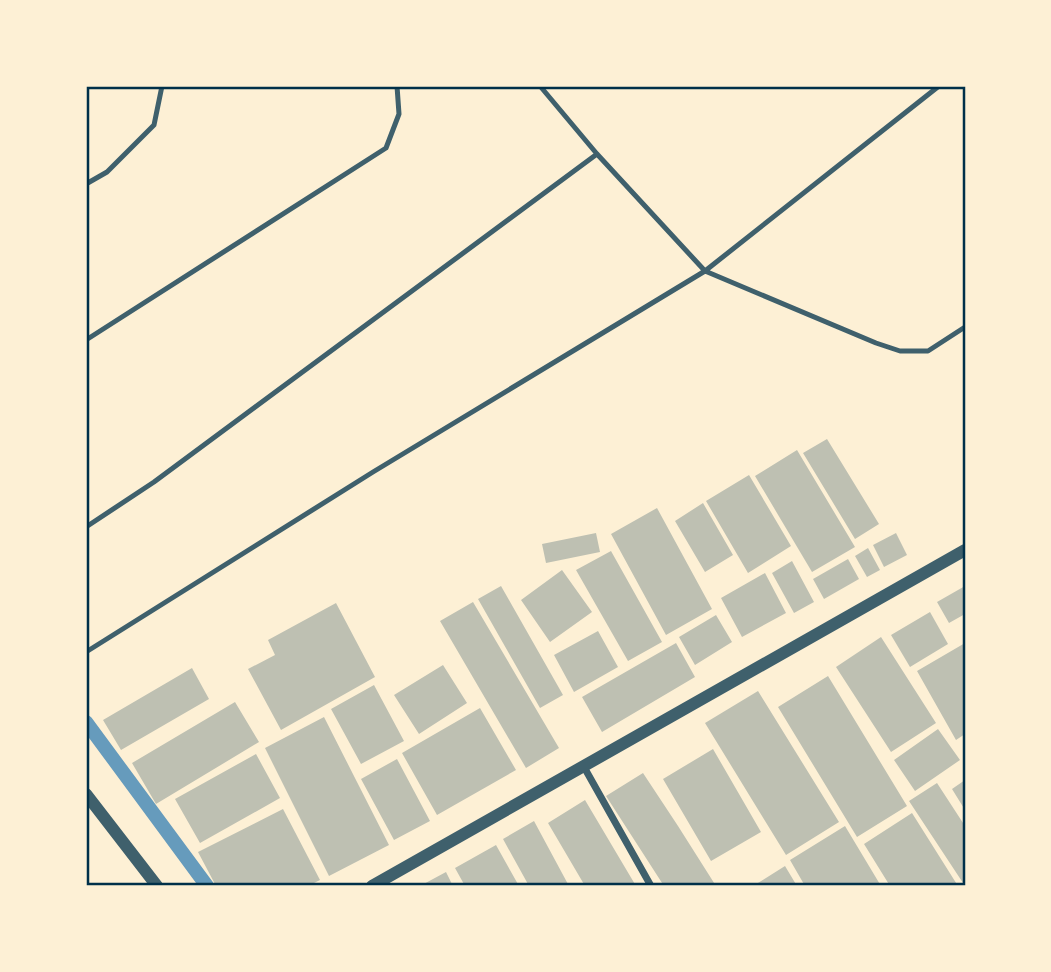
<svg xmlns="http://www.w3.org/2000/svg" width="1051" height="972" font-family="'Source Serif 4',serif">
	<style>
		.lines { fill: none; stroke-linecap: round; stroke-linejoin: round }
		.stream { stroke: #669bbc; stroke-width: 14 }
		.building { fill: #bec0b2 }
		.service { stroke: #3f606c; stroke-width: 5 }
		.minor { stroke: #3f606c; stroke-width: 7 }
		.tertiary { stroke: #3f606c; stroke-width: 12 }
		.neatline { fill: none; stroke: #003049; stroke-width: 2.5 }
	</style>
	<rect width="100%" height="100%" fill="#fdf0d5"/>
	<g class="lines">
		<path class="stream" d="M 86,722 L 207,886"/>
	</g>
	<path class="building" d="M 827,439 L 879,524 L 855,539 L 803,453 Z
		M 797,450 L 855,547 L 812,572 L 755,476 Z
		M 749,475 L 791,546 L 748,573 L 706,501 Z
		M 703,503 L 733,555 L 705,572 L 675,521 Z
		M 657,508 L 712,609 L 666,635 L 611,534 Z
		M 596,533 L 600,552 L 546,563 L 542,544 Z
		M 896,533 L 907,555 L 884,567 L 873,545 Z
		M 868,548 L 880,570 L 867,577 L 855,556 Z
		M 611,551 L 662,642 L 628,661 L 576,570 Z
		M 848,559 L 859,579 L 824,599 L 813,579 Z
		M 792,561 L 814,602 L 794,613 L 772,573 Z
		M 562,570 L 592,612 L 550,642 L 521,600 Z
		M 765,573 L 786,613 L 742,637 L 721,598 Z
		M 501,586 L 563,695 L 540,708 L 478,599 Z
		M 965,586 L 965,614 L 949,623 L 937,602 Z
		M 473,602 L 559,748 L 526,768 L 440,621 Z
		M 336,603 L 375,677 L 281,730 L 248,669 L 275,655 L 268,640 Z
		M 930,612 L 948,644 L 910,667 L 891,635 Z
		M 716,615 L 732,642 L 695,665 L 679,637 Z
		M 598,631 L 618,667 L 574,692 L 554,655 Z
		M 881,637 L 936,723 L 891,752 L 836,667 Z
		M 676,643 L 695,677 L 602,732 L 582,697 Z
		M 965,643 L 965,734 L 956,740 L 917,671 Z
		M 443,665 L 467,703 L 419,734 L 394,695 Z
		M 192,668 L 209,699 L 121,750 L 103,720 Z
		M 828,676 L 907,806 L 857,837 L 778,707 Z
		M 374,685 L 404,741 L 361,764 L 331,709 Z
		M 758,691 L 839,822 L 786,855 L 705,723 Z
		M 235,702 L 259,742 L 156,804 L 132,763 Z
		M 480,708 L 516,770 L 437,815 L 402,753 Z
		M 324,717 L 389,845 L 329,876 L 265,748 Z
		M 938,729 L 960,760 L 915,791 L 894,760 Z
		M 713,749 L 761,832 L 711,861 L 663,779 Z
		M 256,754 L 280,798 L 200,843 L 175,799 Z
		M 397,759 L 430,821 L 394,840 L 361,779 Z
		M 643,773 L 678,826 L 716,886 L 664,886 L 606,796 Z
		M 965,780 L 965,810 L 952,789 Z
		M 937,783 L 965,826 L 965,886 L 909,801 Z
		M 585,800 L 636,886 L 585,886 L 548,823 Z
		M 283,809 L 320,880 L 308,886 L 216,886 L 198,852 Z
		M 912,813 L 958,886 L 890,886 L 864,844 Z
		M 534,821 L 569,886 L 529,886 L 503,839 Z
		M 845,826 L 881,886 L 805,886 L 790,860 Z
		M 496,845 L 519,886 L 465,886 L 455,868 Z
		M 785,866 L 797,886 L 753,886 Z
		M 446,872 L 453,886 L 420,886 Z"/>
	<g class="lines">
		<path class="service" d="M 540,86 L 597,154 L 705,271 L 876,343 L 900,351 L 928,351 L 965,327
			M 86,184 L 107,172 L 154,125 L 162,86
			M 86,340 L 386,148 L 399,114 L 397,86
			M 86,527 L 154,482 L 597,154
			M 86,652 L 373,472 L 705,271 L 939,86"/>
		<path class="minor" d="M 584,767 L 651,886"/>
		<path class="tertiary" d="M 86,794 L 157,886
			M 372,886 L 965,550"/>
	</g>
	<rect width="1051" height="972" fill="none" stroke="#fdf0d5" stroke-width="175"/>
	<rect x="88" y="88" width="876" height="796" class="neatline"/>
</svg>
